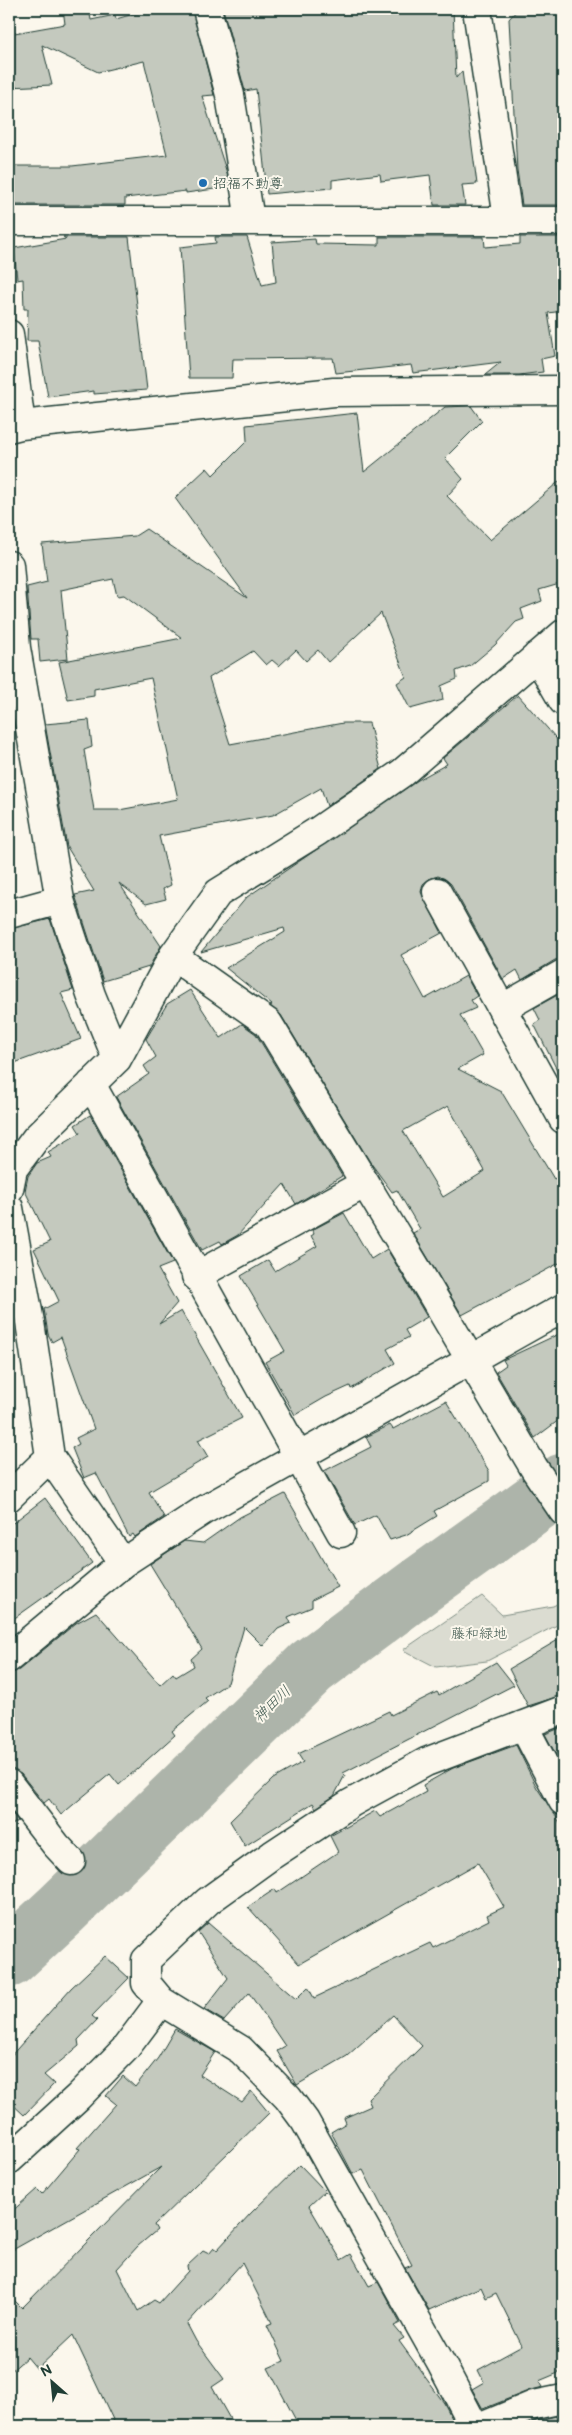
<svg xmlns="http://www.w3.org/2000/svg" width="572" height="2435" font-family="'Balsamiq Sans','Klee One',sans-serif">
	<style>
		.green { fill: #dbdcd1; stroke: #7d8c82 }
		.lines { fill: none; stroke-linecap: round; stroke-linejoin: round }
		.river { stroke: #adb4aa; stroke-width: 59 }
		.building { fill: #c4c9be; stroke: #1f3d34; fill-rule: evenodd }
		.minor-casing { stroke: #1f3d34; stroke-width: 31 }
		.minor { stroke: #fbf7ec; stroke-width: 28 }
		.poi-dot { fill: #1f6fb2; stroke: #fbf7ec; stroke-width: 2 }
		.labels { text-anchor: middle; stroke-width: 4; stroke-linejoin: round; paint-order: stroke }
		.poi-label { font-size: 14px; fill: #1f3d34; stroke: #fbf7ec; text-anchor: start }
		.park-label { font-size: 14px; fill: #455d53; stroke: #fbf7ec }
		.water-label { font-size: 15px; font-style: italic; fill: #425b52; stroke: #fbf7ec }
	</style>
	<rect width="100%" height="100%" fill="#fbf7ec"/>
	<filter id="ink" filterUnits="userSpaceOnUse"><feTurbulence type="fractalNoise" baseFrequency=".02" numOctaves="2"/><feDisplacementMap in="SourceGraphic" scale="10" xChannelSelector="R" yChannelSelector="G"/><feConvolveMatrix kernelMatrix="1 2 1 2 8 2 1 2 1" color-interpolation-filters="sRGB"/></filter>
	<g filter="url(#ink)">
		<path class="green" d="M 482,1596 L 502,1615 L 553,1606 L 563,1601 L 563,1622 L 487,1661 L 436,1667 L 403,1650 Z"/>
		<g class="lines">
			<path class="river" d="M 9,1958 L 62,1909 L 311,1667 L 417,1588 L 563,1483"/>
		</g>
		<path class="building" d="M 63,9 L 89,9 L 91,20 L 115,15 L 116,19 L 151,9 L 192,9 L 214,95 L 202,96 L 227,173 L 229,187 L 186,193 L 186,191 L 125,198 L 125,205 L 16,205 L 9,201 L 9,166 L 72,166 L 167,155 L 144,61 L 98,72 L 42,45 L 52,85 L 9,87 L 9,34 L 65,24 Z
			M 223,9 L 453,9 L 456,78 L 462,71 L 477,184 L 462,185 L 465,205 L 434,205 L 430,175 L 381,181 L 380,174 L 332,180 L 332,188 L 267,194 L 256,89 L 245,91 Z
			M 518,9 L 563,9 L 563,205 L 522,205 L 517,170 L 509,19 Z
			M 63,237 L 129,237 L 147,390 L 94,394 L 94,391 L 48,397 L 38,341 L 27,341 L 28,309 L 24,309 L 23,279 L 17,280 L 14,248 L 66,239 Z
			M 215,237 L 247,237 L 262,285 L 276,282 L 272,242 L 315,239 L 316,244 L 379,245 L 379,237 L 484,237 L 485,247 L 520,244 L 520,237 L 563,237 L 563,311 L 548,313 L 555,356 L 541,359 L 543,372 L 519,375 L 485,375 L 501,362 L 413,373 L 411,365 L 336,373 L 333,358 L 233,359 L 232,378 L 189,378 L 180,247 L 216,243 Z
			M 471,406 L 482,421 L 445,458 L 463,479 L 447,496 L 490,540 L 563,478 L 563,583 L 539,590 L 542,601 L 521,609 L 524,619 L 516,622 L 495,645 L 470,666 L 456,671 L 457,679 L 441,686 L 443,700 L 410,709 L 397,683 L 406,677 L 381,613 L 328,662 L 318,650 L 306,661 L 296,650 L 279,666 L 272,660 L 266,665 L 253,651 L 209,678 L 230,744 L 343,723 L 369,723 L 381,769 L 327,806 L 321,788 L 273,815 L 159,836 L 171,885 L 163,889 L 166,899 L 146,904 L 119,883 L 161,946 L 149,967 L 103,981 L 75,895 L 94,891 L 67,847 L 45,724 L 89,720 L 92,747 L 84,750 L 94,810 L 119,810 L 178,799 L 151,678 L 94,689 L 94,696 L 68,700 L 59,662 L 182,638 L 124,595 L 117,596 L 113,579 L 61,590 L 68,659 L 40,662 L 38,639 L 31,639 L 27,587 L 47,582 L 42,544 L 135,536 L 146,529 L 247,598 L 175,498 L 207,468 L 213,475 L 247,441 L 246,425 L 357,413 L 364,472 L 445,407 Z
			M 518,695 L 563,746 L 563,958 L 555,960 L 522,980 L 517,970 L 503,979 L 451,884 L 445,879 L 438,876 L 429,879 L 423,884 L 421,892 L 442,933 L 401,955 L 425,999 L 466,976 L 477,996 L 471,1000 L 476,1008 L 460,1015 L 483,1055 L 458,1069 L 501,1091 L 554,1179 L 563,1174 L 563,1261 L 462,1315 L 413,1233 L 420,1229 L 397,1190 L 392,1192 L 370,1162 L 281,1015 L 270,1006 L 272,1005 L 226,968 L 285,932 L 284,928 L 201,952 L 247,897 L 418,780 L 447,764 L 443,758 ZM 448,1106 L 485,1171 L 443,1197 L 403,1131 Z
			M 50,919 L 73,990 L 61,993 L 81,1039 L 9,1065 L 9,929 Z
			M 190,990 L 221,1038 L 242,1024 L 256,1034 L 342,1176 L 296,1204 L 284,1184 L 238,1235 L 222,1244 L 220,1241 L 202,1250 L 116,1097 L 149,1074 L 144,1066 L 156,1057 L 146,1039 L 167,1004 Z
			M 563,992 L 563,1082 L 534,1024 L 540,1020 L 534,1008 Z
			M 90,1115 L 173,1263 L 158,1269 L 177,1303 L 159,1324 L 181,1311 L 242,1418 L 198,1440 L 208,1457 L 149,1492 L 164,1517 L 135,1537 L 133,1534 L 129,1537 L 96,1473 L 84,1478 L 72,1448 L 79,1444 L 76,1438 L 94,1429 L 61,1337 L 52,1342 L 48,1334 L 44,1309 L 59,1301 L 34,1249 L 50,1242 L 25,1191 L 28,1176 L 37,1163 L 51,1157 L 48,1152 L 80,1133 L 75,1125 Z
			M 344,1213 L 371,1259 L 387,1249 L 427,1317 L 405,1330 L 409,1337 L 387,1349 L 395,1363 L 351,1389 L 350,1386 L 326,1397 L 295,1415 L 265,1362 L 285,1351 L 241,1276 L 268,1260 L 275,1271 L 317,1246 L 311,1236 L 314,1234 L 312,1230 Z
			M 563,1332 L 563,1417 L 535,1438 L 496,1372 L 506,1365 L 503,1360 Z
			M 446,1401 L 489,1471 L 489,1481 L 434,1511 L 437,1516 L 406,1535 L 390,1540 L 376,1515 L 355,1525 L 324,1471 L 371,1447 L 366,1437 L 390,1425 L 393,1429 Z
			M 285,1494 L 338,1587 L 312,1600 L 312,1607 L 288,1617 L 291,1623 L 278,1629 L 263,1646 L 244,1627 L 228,1683 L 205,1698 L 208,1701 L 172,1731 L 175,1735 L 119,1785 L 110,1774 L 61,1815 L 49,1799 L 44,1803 L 21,1774 L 9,1769 L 9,1673 L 19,1670 L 76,1623 L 96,1612 L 160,1685 L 173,1673 L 176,1677 L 194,1666 L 191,1659 L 202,1649 L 150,1564 L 184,1541 L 203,1543 L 240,1517 Z
			M 45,1498 L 92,1563 L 9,1622 L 9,1526 Z
			M 563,1637 L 563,1695 L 528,1706 L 509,1669 Z
			M 496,1662 L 514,1685 L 343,1773 L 345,1775 L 334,1796 L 316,1808 L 313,1803 L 245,1846 L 230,1821 L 273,1779 L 303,1762 L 298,1754 L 389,1711 L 391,1715 L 437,1692 L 439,1695 Z
			M 563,1727 L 563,1768 L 545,1734 Z
			M 516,1745 L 537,1788 L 563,1827 L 563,2371 L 539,2381 L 543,2387 L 528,2391 L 483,2409 L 472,2389 L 484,2382 L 478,2370 L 522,2346 L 496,2293 L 486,2298 L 481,2287 L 429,2310 L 405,2268 L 412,2265 L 363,2170 L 353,2174 L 331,2132 L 346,2123 L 344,2118 L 371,2106 L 368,2099 L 422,2046 L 393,2015 L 347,2056 L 297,2085 L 277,2051 L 285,2046 L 249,1993 L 224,2021 L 204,2009 L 228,1978 L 198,1932 L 208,1923 L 296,1999 L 308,1987 L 314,1998 L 430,1943 L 433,1948 L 489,1920 L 487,1915 L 504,1907 L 478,1863 L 299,1964 L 248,1907 L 275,1889 L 277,1893 L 338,1852 L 330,1836 L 375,1811 L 380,1817 L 426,1792 L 423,1785 L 453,1768 Z
			M 9,1809 L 18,1821 L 9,1827 Z
			M 105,1956 L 129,1978 L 92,2016 L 97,2020 L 78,2040 L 79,2046 L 44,2075 L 54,2084 L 24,2115 L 9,2101 L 9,2058 L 71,1988 Z
			M 175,2029 L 215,2052 L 200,2075 L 242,2102 L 251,2091 L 269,2113 L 154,2225 L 157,2230 L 138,2246 L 117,2269 L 138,2311 L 154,2300 L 159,2303 L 188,2271 L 187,2266 L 203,2251 L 209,2254 L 214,2248 L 217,2250 L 251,2213 L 300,2165 L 325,2191 L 309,2206 L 341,2260 L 351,2254 L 369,2286 L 378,2282 L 400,2323 L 394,2326 L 404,2338 L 399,2341 L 444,2403 L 456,2426 L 299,2426 L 268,2368 L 284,2361 L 267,2325 L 272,2323 L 242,2263 L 187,2324 L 196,2341 L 224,2379 L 212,2387 L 234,2426 L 116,2426 L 73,2335 L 37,2369 L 27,2357 L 9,2373 L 9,2295 L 22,2308 L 161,2167 L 9,2252 L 9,2214 L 37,2189 L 42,2194 L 80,2149 L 77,2148 L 116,2104 L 106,2096 L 123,2076 L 135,2087 L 158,2058 Z
			M 556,2416 L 561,2426 L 524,2426 L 539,2420 Z"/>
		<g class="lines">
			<g class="minor-casing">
				<path id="minor" d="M 207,9 L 230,95 L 250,220
					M 477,9 L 508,219
					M 9,221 L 563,221
					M 9,334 L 21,425
					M 9,428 L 21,425 L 334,392 L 563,390
					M 9,565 L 16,648 L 60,900 L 91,995 L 117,1059
					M 537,656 L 563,701
					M 437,892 L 563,1119
					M 9,914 L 60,900
					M 173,956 L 268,1023 L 420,1274 L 534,1468 L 563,1511
					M 503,1008 L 563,974
					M 91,1084 L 341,1533
					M 9,1189 L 13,1169 L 36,1138 L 117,1059 L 173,956 L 218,893 L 318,831 L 402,773 L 563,634
					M 9,1208 L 30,1322 L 50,1457 L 123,1563
					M 196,1276 L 364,1184
					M 9,1497 L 50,1457
					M 9,1658 L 123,1563 L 204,1510 L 563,1308
					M 523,1725 L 563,1801
					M 9,1784 L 56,1845 L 71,1861
					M 9,2160 L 78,2097 L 125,2049 L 161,2001
					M 474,2426 L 442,2365 L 305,2121 L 288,2098 L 241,2050 L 161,2001 L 146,1983 L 146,1960 L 208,1901 L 272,1855 L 351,1803 L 426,1762 L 563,1710
					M 484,2426 L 534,2405 L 563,2399"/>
			</g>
			<use href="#minor" class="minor"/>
		</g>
	</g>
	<circle class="poi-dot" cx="203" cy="183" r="5"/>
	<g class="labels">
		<g class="poi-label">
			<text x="213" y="188">招福不動尊</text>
		</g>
		<g class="park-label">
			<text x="479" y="1638">藤和緑地</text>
		</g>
		<g class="water-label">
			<text transform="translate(272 1704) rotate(-44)" y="5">神田川</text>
		</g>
	</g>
	<rect width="572" height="2435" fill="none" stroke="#fbf7ec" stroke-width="30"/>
	<rect x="15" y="15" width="542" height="2405" fill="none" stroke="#1f3d34" stroke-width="2" filter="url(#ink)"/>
	<g transform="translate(52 2382) rotate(333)" stroke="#fbf7ec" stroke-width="4" paint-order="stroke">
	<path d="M0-4L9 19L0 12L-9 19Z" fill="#1f3d34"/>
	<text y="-8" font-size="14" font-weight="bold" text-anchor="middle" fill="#1f3d34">N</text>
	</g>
</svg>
